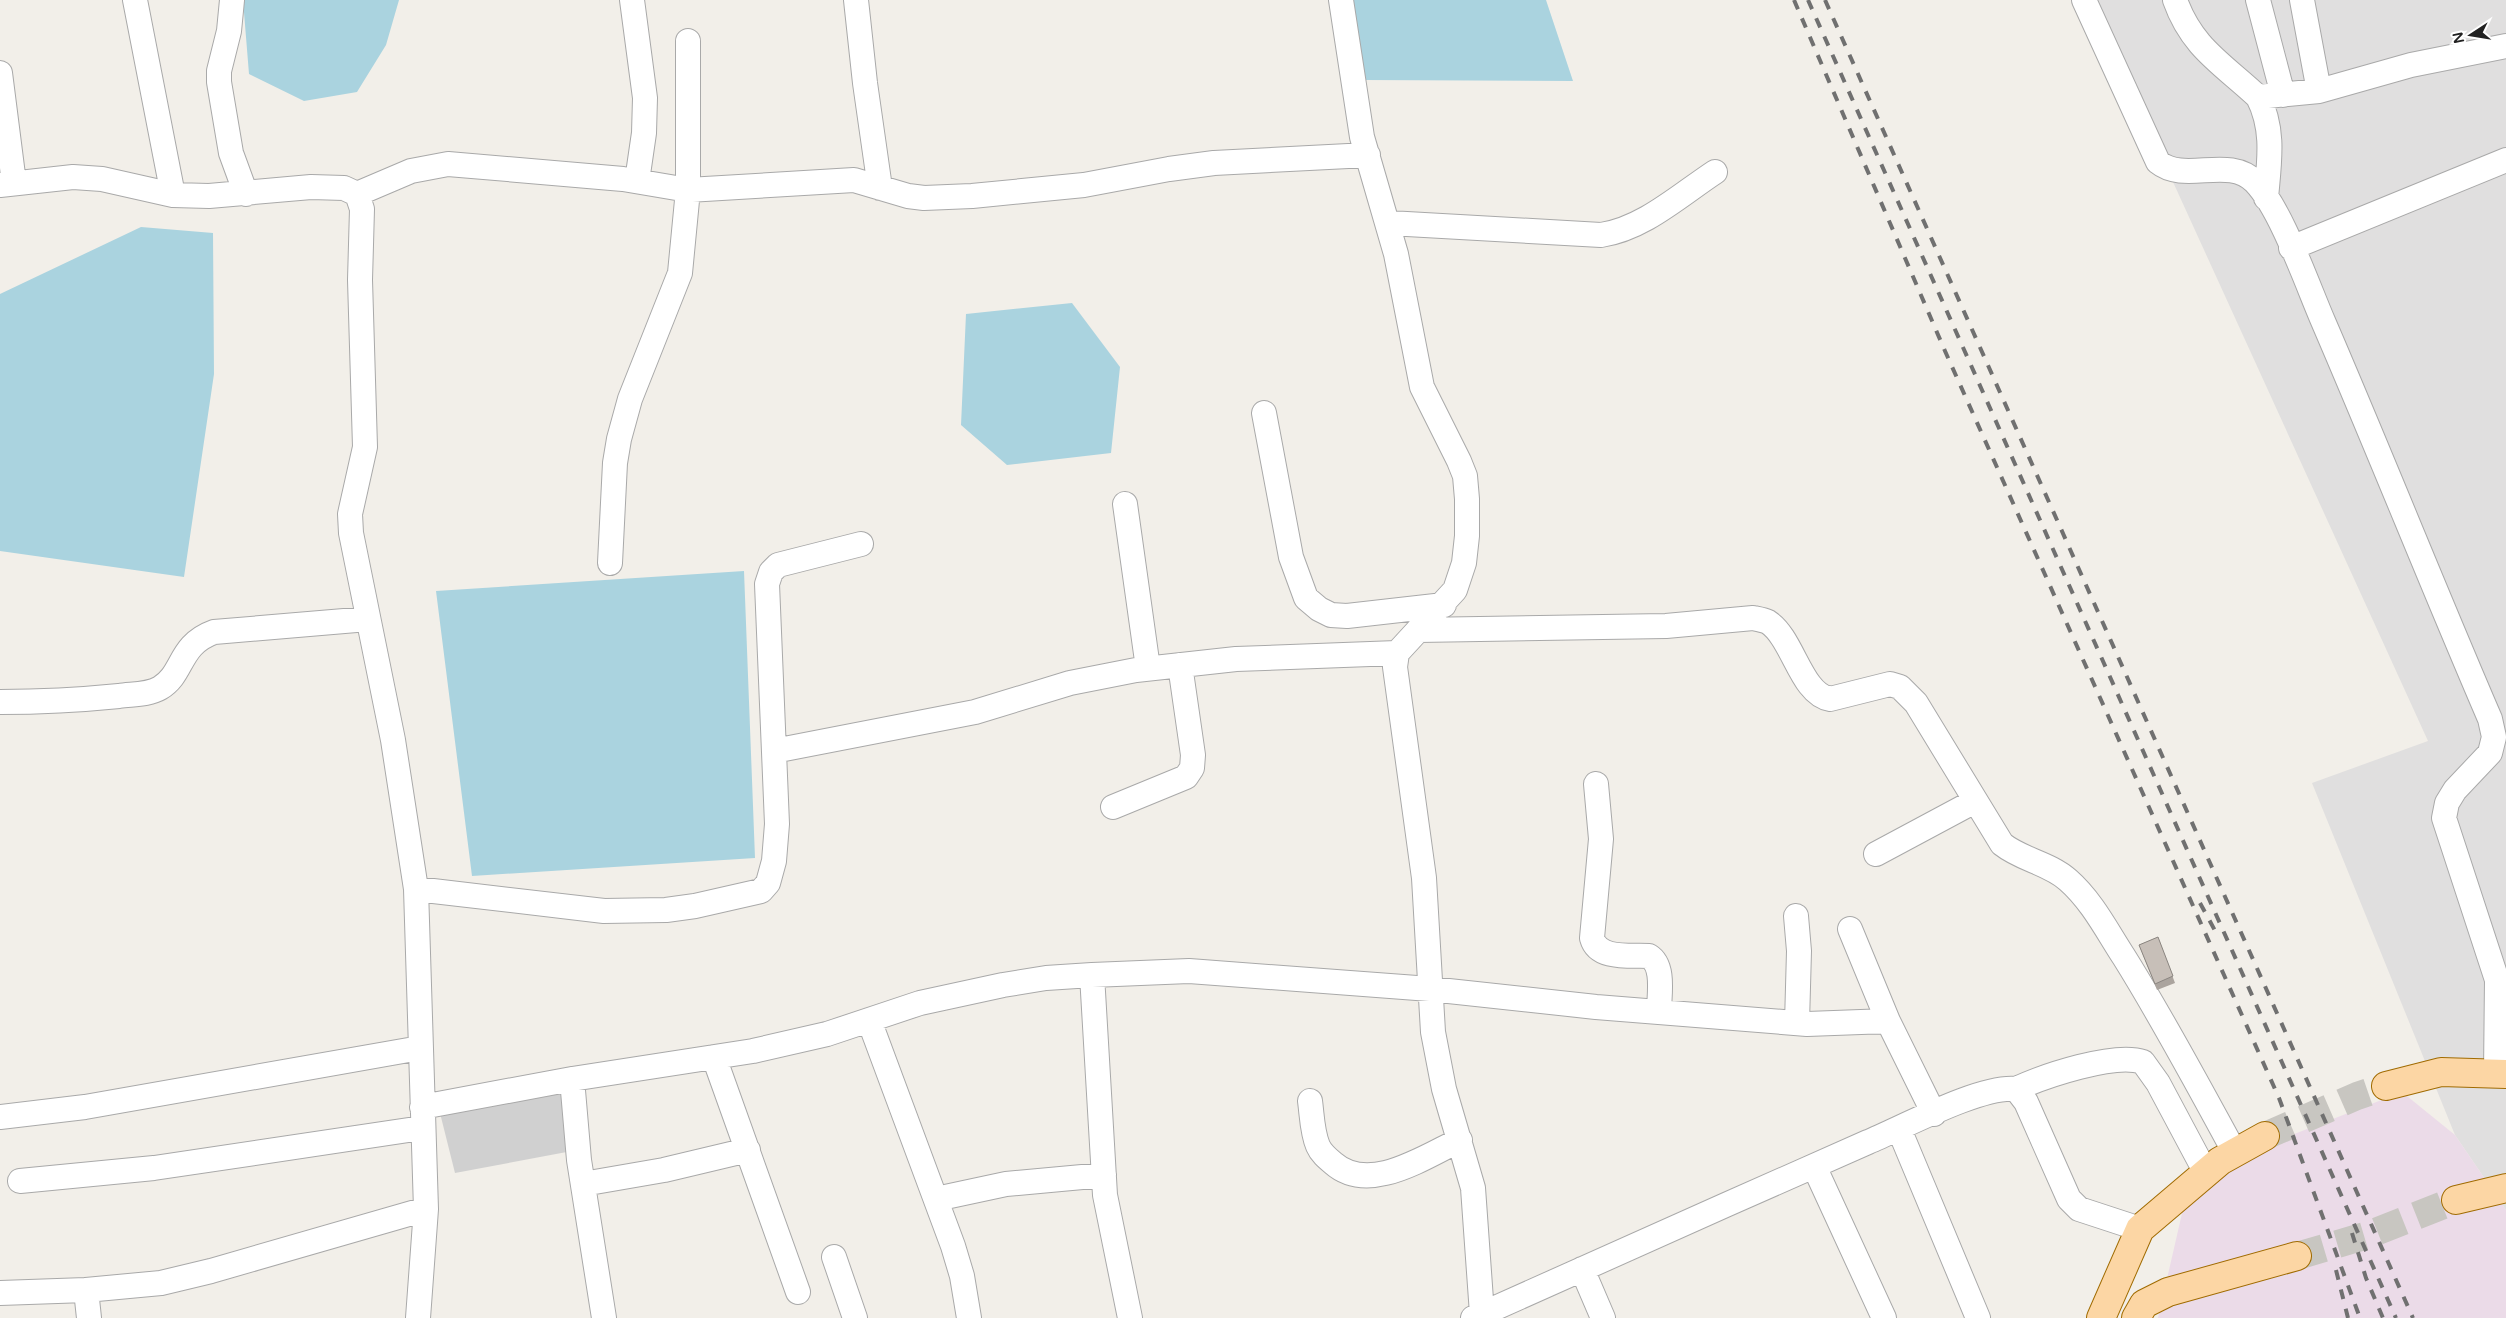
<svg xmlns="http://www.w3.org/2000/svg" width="2506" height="1318" font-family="'Varela Round',sans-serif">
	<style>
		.residential { fill: #e0dfdf }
		.industrial { fill: #ebdbe8 }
		.religious { fill: #d0d0d0 }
		.water { fill: #aad3df }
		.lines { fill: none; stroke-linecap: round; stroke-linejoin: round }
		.primary-tunnel { stroke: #c8c6c1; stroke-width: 28; stroke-dasharray: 28 14; stroke-linecap: butt }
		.street-casing { stroke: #a9a9a9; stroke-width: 26 }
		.primary-casing { stroke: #a06b00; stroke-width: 30 }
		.street { stroke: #fff; stroke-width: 24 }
		.primary { stroke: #fcd6a4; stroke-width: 28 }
		.rail { stroke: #707070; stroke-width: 4; stroke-dasharray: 10 10; stroke-linecap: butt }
		.wall { fill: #aba49e }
		.building { fill: #c7bfb8; stroke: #8b8681 }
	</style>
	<rect width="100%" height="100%" fill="#f2efe9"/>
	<path class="residential" d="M 2090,0 L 2506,0 L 2506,1210 L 2455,1135 L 2312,783 L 2428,741 Z"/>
	<path class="industrial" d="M 2402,1092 L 2455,1135 L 2506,1210 L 2506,1318 L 2158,1318 L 2186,1196 L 2266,1145 Z"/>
	<path class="religious" d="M 560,1085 L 572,1151 L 455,1173 L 440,1113 Z"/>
	<path class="water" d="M 243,0 L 399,0 L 386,45 L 357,92 L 304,101 L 249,74 Z
		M 1353,0 L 1546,0 L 1573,81 L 1364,80 Z
		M 141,227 L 213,233 L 214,374 L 184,577 L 0,551 L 0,294 Z
		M 1072,303 L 1120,367 L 1111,453 L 1007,465 L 961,425 L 966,314 Z
		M 744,571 L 755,858 L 472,876 L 436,591 Z"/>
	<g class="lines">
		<path class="primary-tunnel" d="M 2265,1136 L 2357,1096 L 2386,1086
			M 2297,1256 L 2368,1235 L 2456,1200"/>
		<g class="street-casing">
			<path id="street" d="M 135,0 L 173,195
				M 232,0 L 229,31 L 219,71 L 219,82 L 231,153 L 246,194
				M 632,0 L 645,98 L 644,133 L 637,181
				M 856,0 L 865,83 L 880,188
				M 1341,0 L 1362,137 L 1396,254 L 1422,387 L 1459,461 L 1465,476 L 1467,499 L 1467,536 L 1464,563 L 1455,590 L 1397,653 L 1395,667 L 1424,878 L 1433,1032 L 1444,1089 L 1473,1188 L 1482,1314
				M 2084,0 L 2158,162 C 2185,184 2229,155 2255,182 C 2281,209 2307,284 2323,321 C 2380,453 2433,587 2490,719 L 2494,737 L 2490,753 L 2455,790 L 2447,803 L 2444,818 L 2497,980 L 2496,1073
				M 2175,0 C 2192,48 2223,64 2258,97 C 2275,130 2269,163 2266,198
				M 2258,0 L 2283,95
				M 2302,0 L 2319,91
				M 0,73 L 14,183
				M 2258,97 L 2319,91 L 2411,65 L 2506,46
				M 0,185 L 73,177 L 102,179 L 173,195 L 209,196 L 311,187 L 344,188 L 357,194 L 362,209 L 360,280 L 365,447 L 350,514 L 351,533 L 393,740 L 416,889 L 426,1209 L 418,1318
				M 357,194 L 411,171 L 448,164 L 623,179 L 688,190 L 854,180 L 908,196 L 924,198 L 972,196 L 1084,185 L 1169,169 L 1214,163 L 1368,155
				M 1389,223 L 1601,235 C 1643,229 1680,195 1715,172
				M 2291,248 L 2506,160
				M 1264,413 L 1291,557 L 1306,598 L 1319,609 L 1331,615 L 1347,616 L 1444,605
				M 1125,504 L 1148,668
				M 610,563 L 615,463 L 619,439 L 630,399 L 680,273 L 688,190 L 688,41
				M 1418,630 L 1666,626 L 1753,618 C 1758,619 1764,620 1768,622 C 1793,638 1801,694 1830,699 L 1890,684 L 1900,687 L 1916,703 L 2002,844 C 2022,860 2049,863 2068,880 C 2092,901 2107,931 2124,957 C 2164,1021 2199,1087 2235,1153
				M 0,702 C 40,702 79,700 119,696 C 132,694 148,695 160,688 C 184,674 178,645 214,632 L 368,619
				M 774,751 L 975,712 L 1070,683 L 1136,670 L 1236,659 L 1397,653
				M 1596,784 L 1601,839 L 1592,938 C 1598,960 1630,955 1649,956 C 1665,966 1659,995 1659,1012
				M 1113,807 L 1186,777 L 1192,768 L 1193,755 L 1180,665
				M 1876,854 L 1975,801
				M 416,889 L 604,911 L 666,910 L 695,906 L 761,891 L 768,883 L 774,861 L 777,824 L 767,584 L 771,572 L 778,565 L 861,544
				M 1796,916 L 1799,951 L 1797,1023
				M 1850,929 L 1888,1021 L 1934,1114
				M 1092,975 L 1105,1195 L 1130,1318
				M 869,1020 L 953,1246 L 962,1276 L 969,1318
				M 714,1057 L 798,1292
				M 572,1079 L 579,1160 L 604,1318
				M 2016,1089 C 2044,1076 2115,1052 2143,1062 L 2158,1083 L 2206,1173
				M 1310,1101 C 1312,1115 1312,1132 1318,1146 C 1321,1153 1327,1158 1333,1163 C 1369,1195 1424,1157 1460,1140
				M 422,1107 L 572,1079 L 753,1051 L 827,1034 L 920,1003 L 1003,985 L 1046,978 L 1092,975 L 1189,971 L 1430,989 L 1596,1007 L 1807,1024 L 1888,1021
				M 0,1117 L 85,1107 L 420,1048
				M 1899,1129 L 1978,1318
				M 1814,1166 L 1884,1318
				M 20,1181 L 154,1168 L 422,1128
				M 583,1184 L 664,1170 L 748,1150
				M 936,1199 L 1006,1184 L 1104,1175
				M 834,1257 L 855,1318
				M 1582,1269 L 1603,1318
				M 86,1290 L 89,1318
				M 0,1293 L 86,1290 L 161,1283 L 211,1271 L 426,1209
				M 1473,1318 C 1605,1259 1736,1200 1868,1142 C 1904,1127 1981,1085 2016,1089 L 2026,1102 L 2069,1199 L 2079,1209 L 2140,1229"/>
		</g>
		<g class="primary-casing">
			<path id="primary" d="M 2386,1086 L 2441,1072 L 2506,1074
				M 2456,1200 L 2506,1188
				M 2101,1318 L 2140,1229 L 2220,1161 L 2265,1136
				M 2136,1318 L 2144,1304 L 2168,1292 L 2297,1256"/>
		</g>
		<use href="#street" class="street"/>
		<use href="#primary" class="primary"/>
		<path class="rail" d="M 1794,0 L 1945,351 L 2279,1098 L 2360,1318
			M 1808,0 L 2396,1318
			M 1825,0 L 2413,1318
			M 2200,903 L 2219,938
			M 2352,1233 L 2366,1278 L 2383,1318
			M 2336,1270 L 2348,1318"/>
	</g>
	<path class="wall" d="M 2158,937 L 2175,983 L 2157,990 L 2139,945 Z"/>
	<path class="building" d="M 2158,937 L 2173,976 L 2155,984 L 2139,945 Z"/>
	<g transform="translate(2471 35) rotate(258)" stroke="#ffffff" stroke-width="4" paint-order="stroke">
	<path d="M0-4L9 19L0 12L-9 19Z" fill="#222222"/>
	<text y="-8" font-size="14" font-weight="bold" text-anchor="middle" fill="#222222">N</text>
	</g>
</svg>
